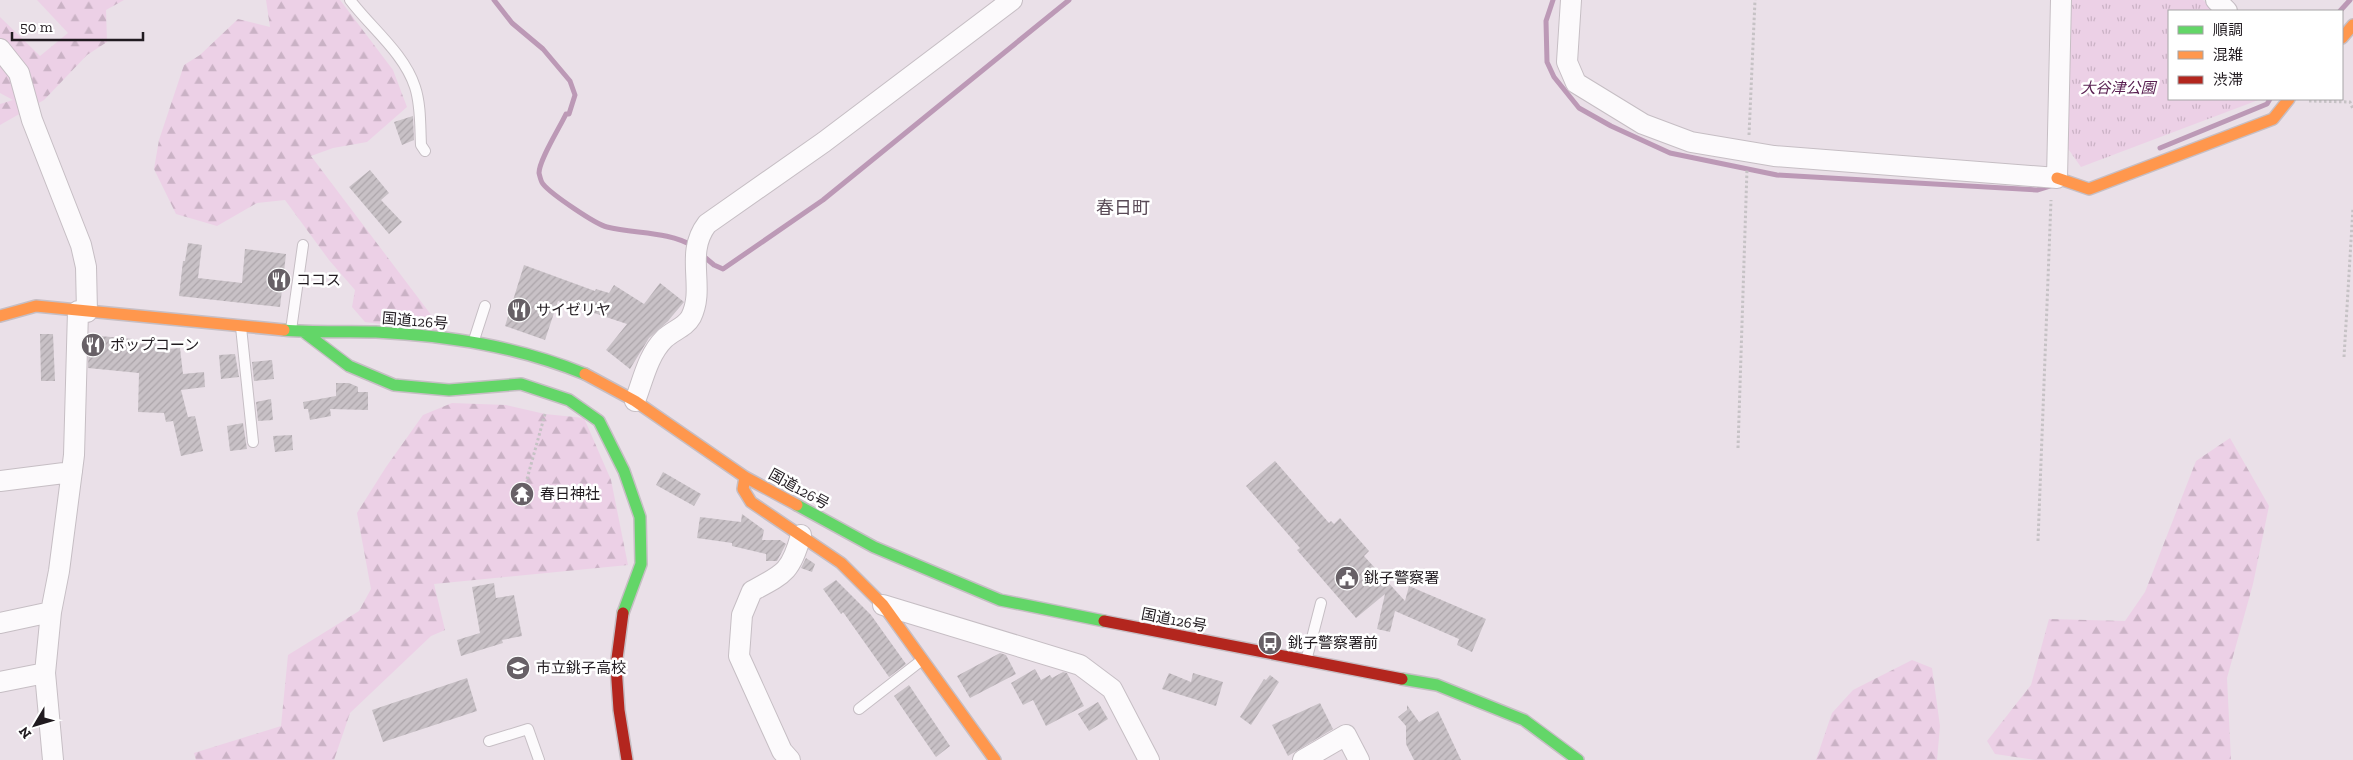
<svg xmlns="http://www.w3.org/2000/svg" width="2353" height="760" font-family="'Zilla Slab','Noto Sans JP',serif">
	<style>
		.grass { fill: url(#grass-tufts) }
		.forest { fill: url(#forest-firs) }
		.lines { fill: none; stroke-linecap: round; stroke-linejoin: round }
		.stream { stroke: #bc99b6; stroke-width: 5 }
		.building { fill: url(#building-hatch) }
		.lane-casing { stroke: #c6bec4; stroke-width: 12 }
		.street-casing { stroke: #c6bec4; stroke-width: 22 }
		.fast-casing { stroke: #c6bec4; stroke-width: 14 }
		.slow-casing { stroke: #c6bec4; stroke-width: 14 }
		.jam-casing { stroke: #c6bec4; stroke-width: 14 }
		.path { stroke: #c6c2c5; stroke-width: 3; stroke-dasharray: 2.5 2.5; stroke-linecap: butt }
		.lane { stroke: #fcfafc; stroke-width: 10 }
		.street { stroke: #fcfafc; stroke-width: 20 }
		.fast { stroke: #63d668; stroke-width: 11 }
		.slow { stroke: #ff974d; stroke-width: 11 }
		.jam { stroke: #b3261e; stroke-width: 11 }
		.labels { text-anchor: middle; stroke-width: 5; stroke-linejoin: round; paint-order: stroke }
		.park-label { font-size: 15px; font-style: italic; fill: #5a2152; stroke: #fff }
		.poi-label { font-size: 15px; fill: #211b20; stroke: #fff; text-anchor: start }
		.street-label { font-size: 15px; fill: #211b20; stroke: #fff }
		.quarter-label { font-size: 18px; fill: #594a56; stroke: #fff }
	</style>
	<defs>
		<pattern id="grass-tufts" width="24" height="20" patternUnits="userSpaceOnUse" patternTransform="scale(1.25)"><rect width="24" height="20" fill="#ecd0e6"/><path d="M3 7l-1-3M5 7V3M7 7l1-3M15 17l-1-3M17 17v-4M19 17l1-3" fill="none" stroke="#cab2c5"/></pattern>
		<pattern id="forest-firs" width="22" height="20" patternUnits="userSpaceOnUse" patternTransform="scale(1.25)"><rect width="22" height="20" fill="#ecd0e6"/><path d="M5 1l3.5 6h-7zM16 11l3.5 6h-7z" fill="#cab2c5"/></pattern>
		<pattern id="building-hatch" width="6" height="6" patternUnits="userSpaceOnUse" patternTransform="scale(1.25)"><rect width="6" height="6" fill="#c8c1c6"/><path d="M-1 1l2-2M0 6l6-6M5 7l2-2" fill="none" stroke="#aca5aa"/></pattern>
	</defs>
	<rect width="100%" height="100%" fill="#eae0e8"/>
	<path class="grass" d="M 2070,0 L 2203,0 L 2215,11 L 2169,11 L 2169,99 L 2261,99 L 2081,167 L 2064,143 Z"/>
	<path class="forest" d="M 37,0 L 124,0 L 106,10 L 107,42 L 87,55 L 44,100 L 0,125 L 0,104 L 13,100 L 0,93 L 0,17 L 40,56 L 68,33 Z
		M 266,0 L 340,0 L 393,70 L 407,107 L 367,142 L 333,148 L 311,156 L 444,332 L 365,322 L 352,307 L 355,290 L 329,260 L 285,200 L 257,203 L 217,226 L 176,214 L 154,169 L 159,140 L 184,65 L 200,55 L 238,19 L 270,27 Z
		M 452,403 L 506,405 L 545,414 L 584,418 L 611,480 L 628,565 L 434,584 L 445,630 L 431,636 L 350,713 L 334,760 L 196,760 L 194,753 L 281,726 L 288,655 L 359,611 L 371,589 L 357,513 L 386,467 L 423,415 Z
		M 2230,438 L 2269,506 L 2253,584 L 2227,678 L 2231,760 L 2036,760 L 1995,754 L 1987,741 L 2031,685 L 2049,619 L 2125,621 L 2145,592 L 2196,461 Z
		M 1912,660 L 1932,668 L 1940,726 L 1937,760 L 1816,760 L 1832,713 L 1853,690 Z"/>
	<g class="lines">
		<path class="stream" d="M 494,0 L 512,23 L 543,49 L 570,81 L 575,95 L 569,114 L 566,114 C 560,127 539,160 539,173 C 540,177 541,182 543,184 C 551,194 595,224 607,227 C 635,234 668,231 693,246
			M 1553,0 L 1546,21 L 1547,62 L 1554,77 L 1579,108 L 1611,126 L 1670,153 L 1777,175 L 2037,190 L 2053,185
			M 2340,11 L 2350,0
			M 2160,148 L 2267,104 L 2270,99
			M 701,254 L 714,265 L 723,269 L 823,200 L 1069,0"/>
	</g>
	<path class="building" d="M 413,116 L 414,140 L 402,145 L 394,122 Z
		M 370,170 L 389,193 L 381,200 L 402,222 L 389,234 L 349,187 Z
		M 188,243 L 202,245 L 198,278 L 242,283 L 245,249 L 286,254 L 280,307 L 179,296 L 183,261 L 185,261 Z
		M 524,265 L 595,291 L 596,289 L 609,293 L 614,285 L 644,304 L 660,283 L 684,302 L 668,321 L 649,338 L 630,369 L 606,350 L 627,324 L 558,301 L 545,340 L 505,326 Z
		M 40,334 L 53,334 L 55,381 L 41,381 Z
		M 89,335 L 133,339 L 132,344 L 156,343 L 157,350 L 180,348 L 183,374 L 204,372 L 205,387 L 181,390 L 188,417 L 195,416 L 203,451 L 181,456 L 173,421 L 166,422 L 164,413 L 138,412 L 139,373 L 88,368 Z
		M 235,354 L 239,377 L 221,379 L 219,355 Z
		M 272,360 L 274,379 L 254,381 L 252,362 Z
		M 336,383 L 349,383 L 358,387 L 358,392 L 368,392 L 368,410 L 330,409 L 331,416 L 310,420 L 308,409 L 304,409 L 303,402 L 336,396 Z
		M 271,399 L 273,420 L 258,421 L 256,402 Z
		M 243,423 L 247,449 L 230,451 L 227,426 Z
		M 292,435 L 293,450 L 275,452 L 273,436 Z
		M 1275,461 L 1329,523 L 1331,521 L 1334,524 L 1340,518 L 1369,551 L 1364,556 L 1405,601 L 1409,586 L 1486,619 L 1472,652 L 1457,645 L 1459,639 L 1395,611 L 1390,632 L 1377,629 L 1385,594 L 1356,618 L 1297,550 L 1300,548 L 1246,486 Z
		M 663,472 L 701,494 L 694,506 L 656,485 Z
		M 742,514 L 764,530 L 762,540 L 780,540 L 786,544 L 777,561 L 766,561 L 766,554 L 732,546 L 732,543 L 697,538 L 700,517 L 741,522 Z
		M 806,558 L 815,564 L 812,572 L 801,568 Z
		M 836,580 L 871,615 L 906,664 L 889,677 L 843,612 L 841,614 L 823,589 Z
		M 494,583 L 496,598 L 514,595 L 522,636 L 502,640 L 503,643 L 461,656 L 457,640 L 480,633 L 472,587 Z
		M 1000,653 L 1006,655 L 1016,674 L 970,698 L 957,676 Z
		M 1035,669 L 1041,680 L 1050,675 L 1052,678 L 1063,672 L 1067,673 L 1084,706 L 1046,726 L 1033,700 L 1023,705 L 1011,683 Z
		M 1169,673 L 1191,682 L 1193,673 L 1223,682 L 1216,706 L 1162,689 Z
		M 1270,675 L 1279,682 L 1251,725 L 1240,717 L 1264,679 L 1266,680 Z
		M 467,678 L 477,711 L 383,742 L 372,710 Z
		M 909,685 L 950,746 L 936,757 L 894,696 Z
		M 1098,702 L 1108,719 L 1089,731 L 1078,714 Z
		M 1320,703 L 1333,729 L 1288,756 L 1272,725 Z
		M 1407,705 L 1419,722 L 1438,711 L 1461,760 L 1414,760 L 1406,744 L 1406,726 L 1398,717 L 1407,710 Z"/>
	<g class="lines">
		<g class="lane-casing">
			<path id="lane" d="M 350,0 C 371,28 404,53 415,87 C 421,105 420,126 421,145 L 425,151
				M 241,327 L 253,442
				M 291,330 L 303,245
				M 474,340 L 485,306
				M 1306,661 L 1321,603
				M 859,709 L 922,660
				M 489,741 L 528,729 L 539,760"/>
		</g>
		<g class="street-casing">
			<path id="street" d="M 1571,0 L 1567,62 L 1576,83 L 1643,124 L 1691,142 L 1774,156 L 2057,178 L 2061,0
				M 2216,0 L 2227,11
				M 0,49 L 19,73 L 32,120 L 81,245 L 86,267 L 87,312
				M 635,401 C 643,380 648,355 664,339 C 673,330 685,328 691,317 C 706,287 684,254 707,224 L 824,142 L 1012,0
				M 0,481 L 72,472
				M 883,605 L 1080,665 L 1112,689 L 1149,760
				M 0,623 L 51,612
				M 0,682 L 45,673
				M 53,760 L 45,673 L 51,612 L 59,571 L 74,455 L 78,311
				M 790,760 L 782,751 L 739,656 L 742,615 L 752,591 C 784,574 791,572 801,535
				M 1303,760 L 1346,735 L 1359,760"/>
		</g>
		<g class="fast-casing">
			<path id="fast" d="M 284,330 C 315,333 346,331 376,332 C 450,336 516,346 585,374
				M 304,332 L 349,366 L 394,385 L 449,390 L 521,384 L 569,400 L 599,421 L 624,471 L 640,517 L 641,564 L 623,613
				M 797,505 L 874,547 L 1000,600 L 1104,621
				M 1402,679 L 1437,685 L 1524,720 L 1578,760"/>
		</g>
		<g class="slow-casing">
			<path id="slow" d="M 2342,38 L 2353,25
				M 2057,178 L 2089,189 L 2273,119 L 2289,99
				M 0,316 L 36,306 L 284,330
				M 585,374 L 635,401 L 745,477 L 797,505
				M 745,477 L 743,489 L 751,502 L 841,563 L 883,605 L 995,760"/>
		</g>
		<g class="jam-casing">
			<path id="jam" d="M 623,613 L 616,666 L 619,710 L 627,760
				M 1104,621 L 1402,679"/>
		</g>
		<path class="path" d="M 2309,101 L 2350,102 L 2353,109
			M 1749,135 L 1755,0
			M 2344,357 L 2353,208
			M 1738,448 L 1747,169
			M 527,479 L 545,414
			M 2038,541 L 2051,200"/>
		<use href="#lane" class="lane"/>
		<use href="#street" class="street"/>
		<use href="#fast" class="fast"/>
		<use href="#slow" class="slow"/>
		<use href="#jam" class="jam"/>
	</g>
	<defs>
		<g id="restaurant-disc" transform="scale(1.25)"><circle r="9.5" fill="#676066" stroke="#fff"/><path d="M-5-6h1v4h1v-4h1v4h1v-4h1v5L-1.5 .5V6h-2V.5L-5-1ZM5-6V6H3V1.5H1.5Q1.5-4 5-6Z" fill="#fff"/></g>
		<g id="temple-disc" transform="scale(1.25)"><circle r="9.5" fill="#676066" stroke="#fff"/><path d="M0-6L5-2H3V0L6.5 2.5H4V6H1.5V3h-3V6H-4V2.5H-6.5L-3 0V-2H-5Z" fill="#fff"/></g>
		<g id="civic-disc" transform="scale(1.25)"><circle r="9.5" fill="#676066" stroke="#fff"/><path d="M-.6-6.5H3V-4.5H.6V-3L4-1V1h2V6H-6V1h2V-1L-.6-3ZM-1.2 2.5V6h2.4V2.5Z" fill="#fff"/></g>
		<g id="bus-disc" transform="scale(1.25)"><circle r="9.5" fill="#676066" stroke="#fff"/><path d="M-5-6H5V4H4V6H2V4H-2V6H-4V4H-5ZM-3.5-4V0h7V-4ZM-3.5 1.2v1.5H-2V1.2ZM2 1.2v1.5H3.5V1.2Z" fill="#fff"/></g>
		<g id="school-disc" transform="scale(1.25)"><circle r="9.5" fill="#676066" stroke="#fff"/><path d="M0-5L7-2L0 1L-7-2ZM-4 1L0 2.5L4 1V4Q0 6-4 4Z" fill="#fff"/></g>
	</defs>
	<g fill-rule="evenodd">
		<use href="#restaurant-disc" x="279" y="280"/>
		<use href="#restaurant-disc" x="519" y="310"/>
		<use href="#restaurant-disc" x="93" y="345"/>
		<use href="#temple-disc" x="522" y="494"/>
		<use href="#civic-disc" x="1347" y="578"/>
		<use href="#bus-disc" x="1270" y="643"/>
		<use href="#school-disc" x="518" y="668"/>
	</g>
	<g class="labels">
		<g class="park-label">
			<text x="2118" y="93">大谷津公園</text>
		</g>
		<g class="poi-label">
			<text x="296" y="285">ココス</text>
			<text x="536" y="315">サイゼリヤ</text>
			<text x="110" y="350">ポップコーン</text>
			<text x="540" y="499">春日神社</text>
			<text x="1364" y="583">銚子警察署</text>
			<text x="1288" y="648">銚子警察署前</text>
			<text x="536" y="673">市立銚子高校</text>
		</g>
		<g class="street-label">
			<text transform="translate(415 321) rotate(5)" y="5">国道126号</text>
			<text transform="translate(799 489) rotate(29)" y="5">国道126号</text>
			<text transform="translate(1174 620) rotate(11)" y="5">国道126号</text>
		</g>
		<g class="quarter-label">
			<text x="1123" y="214">春日町</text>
		</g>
	</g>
	<rect x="2168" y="10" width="175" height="90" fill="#ffffff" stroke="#a6a4a6"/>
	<rect x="2178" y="26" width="25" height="8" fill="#63d668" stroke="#a6a4a6"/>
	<text x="2213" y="35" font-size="15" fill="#211b20">順調</text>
	<rect x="2178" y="51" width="25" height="8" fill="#ff974d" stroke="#a6a4a6"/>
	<text x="2213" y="60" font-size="15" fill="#211b20">混雑</text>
	<rect x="2178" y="76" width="25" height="8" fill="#b3261e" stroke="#a6a4a6"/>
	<text x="2213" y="85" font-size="15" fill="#211b20">渋滞</text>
	<g transform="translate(35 725) rotate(232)" stroke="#ffffff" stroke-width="4" paint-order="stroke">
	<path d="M0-4L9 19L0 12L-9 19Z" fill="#211b20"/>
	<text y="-8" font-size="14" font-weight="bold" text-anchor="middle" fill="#211b20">N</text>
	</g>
	<path d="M12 32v8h131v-8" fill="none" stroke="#211b20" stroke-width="2.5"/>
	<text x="20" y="32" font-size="15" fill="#211b20" stroke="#ffffff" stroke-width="4" paint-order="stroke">50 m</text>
</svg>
